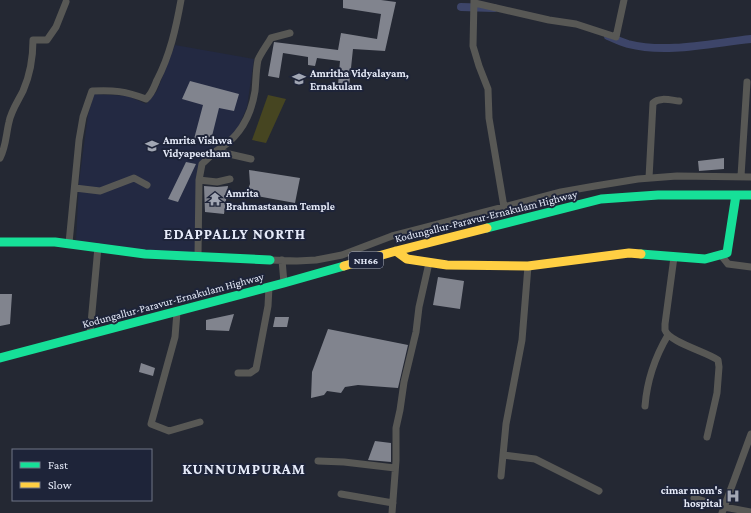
<svg xmlns="http://www.w3.org/2000/svg" width="751" height="513" font-family="'Crimson Pro',serif">
	<style>
		.built { fill: #232942 }
		.green { fill: #464521 }
		.lines { fill: none; stroke-linecap: round; stroke-linejoin: round }
		.canal { stroke: #3d4569; stroke-width: 8 }
		.building { fill: #81848e }
		.street { stroke: #585855; stroke-width: 7 }
		.fast { stroke: #16e098; stroke-width: 9 }
		.slow { stroke: #ffcf43; stroke-width: 9 }
		.labels { text-anchor: middle; stroke-width: 4; stroke-linejoin: round; paint-order: stroke }
		.shield { fill: #1e2439; stroke: #aaafbf; stroke-width: 1 }
		.shield-label { font-size: 10px; font-weight: bold; fill: #e6ebf9 }
		.poi-label { font-size: 11px; font-weight: bold; fill: #e6ebf9; stroke: #1e2439; text-anchor: start }
		.street-label { font-size: 11px; fill: #e6ebf9; stroke: #1e2439 }
		.district-label { font-size: 15px; font-weight: bold; letter-spacing: 1px; fill: #e6ebf9; stroke: #1e2439 }
	</style>
	<rect width="100%" height="100%" fill="#242833"/>
	<path class="built" d="M 175,45 L 254,59 L 247,107 L 238,128 L 226,143 L 200,163 L 195,253 L 145,250 L 76,240 L 79,182 L 88,115 L 94,94 L 128,96 L 146,104 L 157,91 Z"/>
	<path class="green" d="M 268,95 L 286,99 L 266,143 L 252,140 Z"/>
	<g class="lines">
		<path class="canal" d="M 461,7 L 494,8
			M 608,36 C 615,39 621,42 628,44 C 667,54 712,43 751,39"/>
	</g>
	<path class="building" d="M 343,0 L 381,0 L 396,2 L 385,51 L 353,49 L 349,87 L 338,85 L 340,61 L 317,58 L 315,66 L 308,65 L 308,57 L 283,53 L 279,78 L 268,76 L 274,42 L 338,50 L 341,33 L 377,39 L 381,14 L 343,8 Z
		M 190,81 L 239,94 L 234,111 L 219,108 L 210,144 L 194,139 L 203,105 L 182,99 Z
		M 724,158 L 724,169 L 699,171 L 698,161 Z
		M 186,162 L 196,164 L 178,202 L 168,199 Z
		M 249,170 L 300,178 L 295,203 L 246,194 L 250,184 Z
		M 204,186 L 217,187 L 228,186 L 224,214 L 205,212 Z
		M 438,277 L 464,281 L 460,309 L 433,305 Z
		M 0,294 L 12,294 L 10,324 L 0,326 Z
		M 234,314 L 229,331 L 206,330 L 206,320 Z
		M 275,317 L 289,317 L 287,327 L 273,327 Z
		M 328,329 L 408,345 L 398,388 L 358,385 L 345,387 L 341,393 L 327,391 L 324,395 L 311,398 L 312,372 Z
		M 141,363 L 155,368 L 153,376 L 139,372 Z
		M 375,441 L 391,443 L 391,462 L 368,460 Z"/>
	<g class="lines">
		<path class="street" d="M 474,0 L 473,46 L 479,66 L 488,89 L 489,118 L 504,207
			M 475,3 L 549,20 L 576,24 L 616,37 L 624,0
			M 216,151 C 239,138 251,116 255,91 C 256,81 256,69 258,60 C 261,53 267,45 271,38 L 290,33
			M 0,158 C 6,147 6,134 9,122 C 11,111 18,101 23,91 C 30,75 33,57 33,40 L 47,40 L 56,27 L 66,2
			M 741,176 L 747,82
			M 649,178 L 653,103 C 659,97 670,100 679,101
			M 199,180 L 202,164 L 216,151 L 251,159
			M 75,188 L 100,191 L 134,178 L 147,185
			M 69,243 L 79,140 L 83,117 L 92,91 C 114,90 125,91 146,99 C 152,94 154,87 157,80 C 170,55 176,28 181,0
			M 721,255 L 728,264 L 751,267
			M 198,256 L 199,180 L 217,182 L 230,179
			M 674,257 L 665,324 C 665,326 665,328 665,330 C 669,342 707,352 718,360 L 719,367 L 717,393 L 707,437
			M 270,260 L 297,261 L 316,260 L 342,255 L 392,236 L 561,192 L 595,186 L 638,179 L 677,176 L 751,177
			M 282,260 L 284,283
			M 177,312 L 175,337 L 151,424 L 169,431 L 200,422
			M 90,334 L 98,247
			M 238,373 L 250,373 L 256,369 L 268,306 L 269,287
			M 645,406 C 647,380 655,357 668,335
			M 503,455 L 535,459 L 599,491
			M 318,461 L 344,462 L 395,468
			M 501,476 L 506,424 L 522,340 L 528,266
			M 341,494 L 393,503
			M 694,498 L 724,507 L 751,512
			M 392,513 L 396,461 L 396,428 L 400,410 L 404,382 L 416,332 L 419,307 L 429,263
			M 722,513 L 751,434"/>
		<path class="fast" d="M 487,228 L 601,199 L 658,195 L 751,195
			M 0,242 L 55,242 L 145,254 L 270,260
			M 641,254 L 705,259 L 727,253 L 736,195
			M 0,358 L 284,283 L 344,266"/>
		<path class="slow" d="M 396,251 L 407,259 L 447,265 L 528,266 L 629,253 L 641,254
			M 344,266 L 396,251 L 487,228"/>
	</g>
	<defs>
		<g id="school-bare" transform="scale(1.08)"><path d="M0-5L7-2L0 1L-7-2ZM-4 1L0 2.5L4 1V4Q0 6-4 4Z" fill="#a2a7b4" stroke="#1e2439" stroke-width="2.5" paint-order="stroke"/></g>
		<g id="university-bare" transform="scale(1.08)"><path d="M0-5L7-2L0 1L-7-2ZM-4 1L0 2.5L4 1V4Q0 6-4 4Z" fill="#a2a7b4" stroke="#1e2439" stroke-width="2.5" paint-order="stroke"/></g>
		<g id="temple-bare" transform="scale(1.08)"><path d="M0-6L5-2H3V0L6.5 2.5H4V6H1.5V3h-3V6H-4V2.5H-6.5L-3 0V-2H-5Z" fill="#a2a7b4" stroke="#1e2439" stroke-width="2.5" paint-order="stroke"/></g>
		<g id="hospital-bare" transform="scale(1.08)"><path d="M-5-5h3v3.5h4V-5h3V5h-3V1.5h-4V5h-3Z" fill="#a2a7b4" stroke="#1e2439" stroke-width="2.5" paint-order="stroke"/></g>
	</defs>
	<g fill-rule="evenodd">
		<use href="#school-bare" x="299" y="79"/>
		<use href="#university-bare" x="152" y="146"/>
		<use href="#temple-bare" x="215" y="199"/>
		<use href="#hospital-bare" x="733" y="496"/>
	</g>
	<g class="labels">
		<rect class="shield" x="349" y="252" width="34" height="16" rx="3"/>
		<g class="shield-label">
			<text x="366" y="264">NH66</text>
		</g>
		<g class="poi-label">
			<text x="310" y="77">Amritha Vidyalayam,<tspan x="310" dy="13">Ernakulam</tspan></text>
			<text x="163" y="144">Amrita Vishwa<tspan x="163" dy="13">Vidyapeetham</tspan></text>
			<text x="226" y="197">Amrita<tspan x="226" dy="13">Brahmastanam Temple</tspan></text>
			<text x="722" y="494" text-anchor="end">cimar mom's<tspan x="722" dy="13">hospital</tspan></text>
		</g>
		<g class="street-label">
			<text transform="translate(486 216) rotate(-14)" y="4">Kodungallur-Paravur-Ernakulam Highway</text>
			<text transform="translate(173 300) rotate(-15)" y="4">Kodungallur-Paravur-Ernakulam Highway</text>
		</g>
		<g class="district-label">
			<text x="235" y="239">EDAPPALLY NORTH</text>
			<text x="244" y="474">KUNNUMPURAM</text>
		</g>
	</g>
	<rect x="12" y="449" width="140" height="52" fill="#1e2439" stroke="#6e7486"/>
	<rect x="20" y="462" width="20" height="6" fill="#16e098" stroke="#6e7486"/>
	<text x="48" y="469" font-size="12" fill="#e6ebf9">Fast</text>
	<rect x="20" y="482" width="20" height="6" fill="#ffcf43" stroke="#6e7486"/>
	<text x="48" y="489" font-size="12" fill="#e6ebf9">Slow</text>
</svg>
